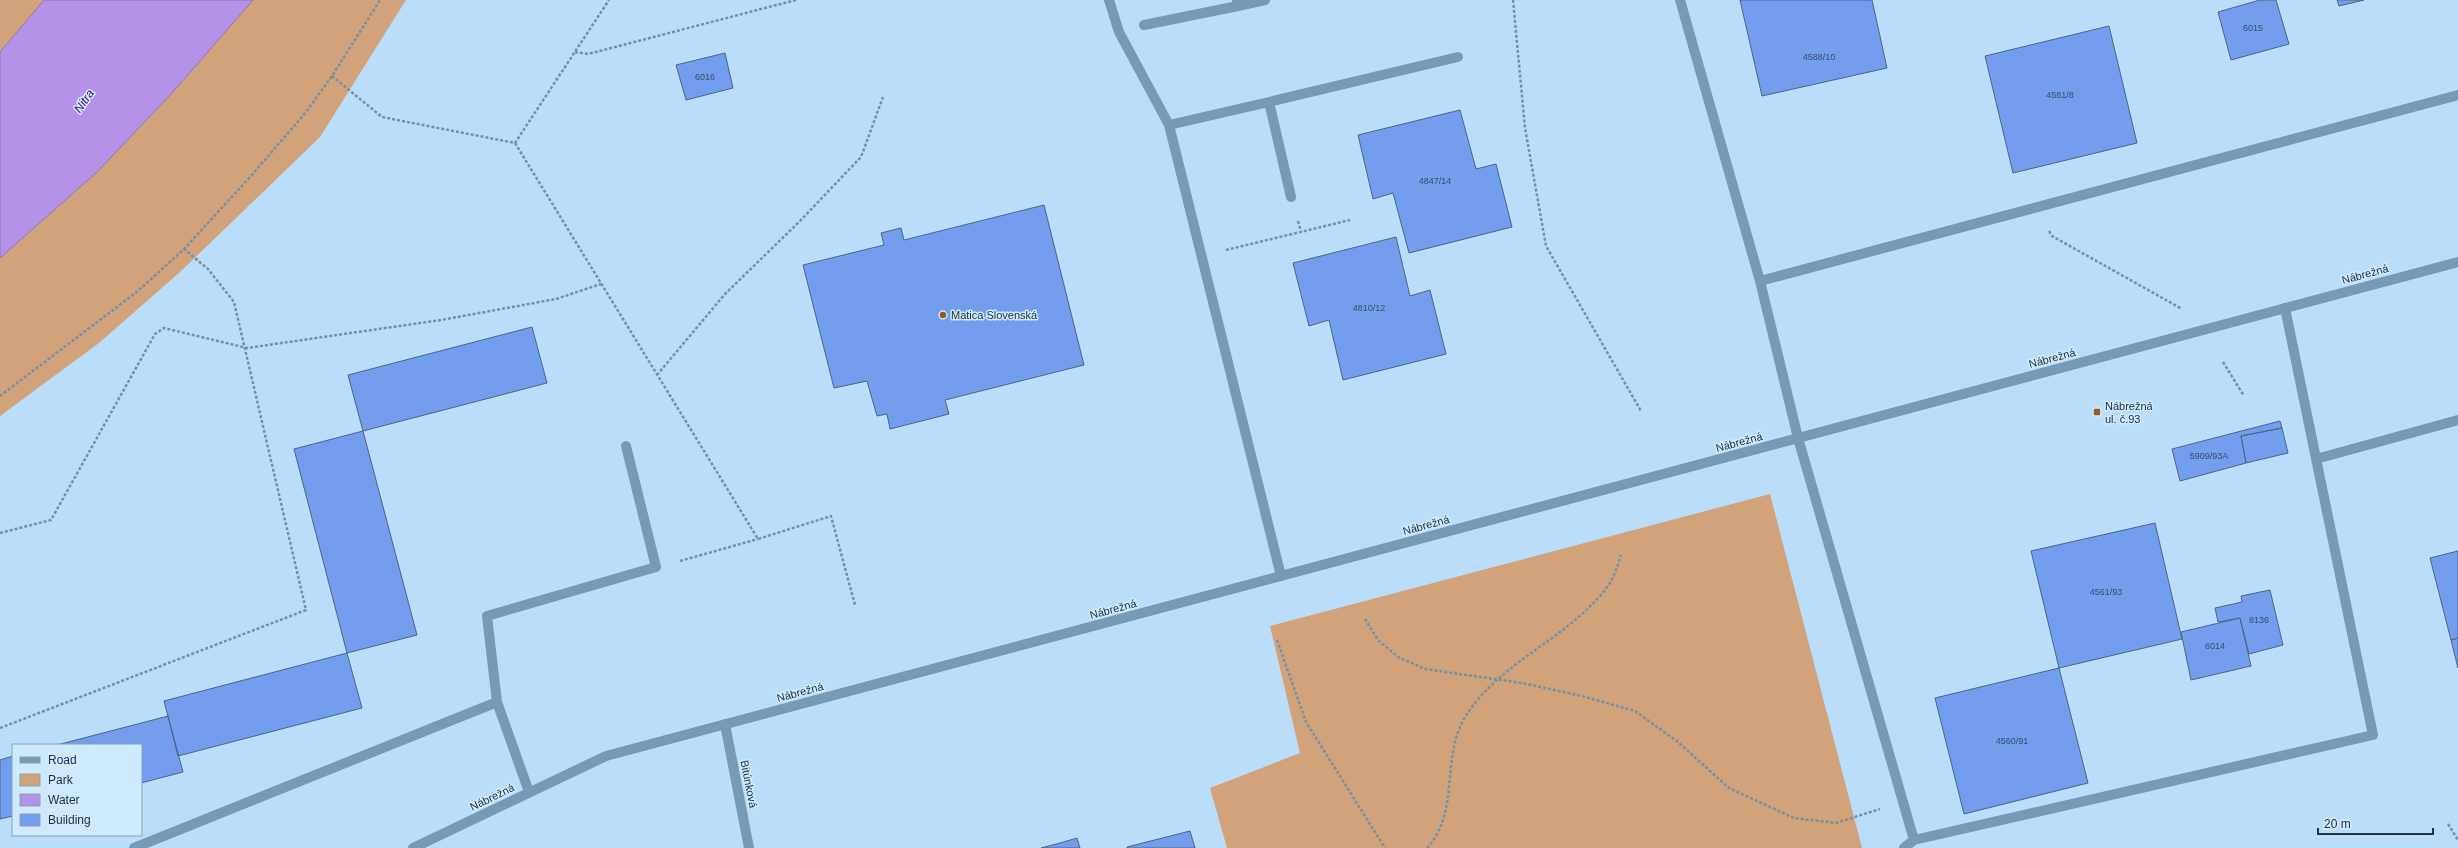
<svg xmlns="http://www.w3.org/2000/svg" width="2458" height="848" font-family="Arial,sans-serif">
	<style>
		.green { fill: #d2a27a }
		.water { fill: #b492e8; stroke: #8876b6 }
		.building { fill: #729eed; stroke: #4e648b }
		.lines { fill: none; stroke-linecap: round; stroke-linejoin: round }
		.path { stroke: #7591a6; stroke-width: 2.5; stroke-dasharray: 3 2; stroke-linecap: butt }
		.service { stroke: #779ab6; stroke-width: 10 }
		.minor { stroke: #779ab6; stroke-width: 10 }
		.poi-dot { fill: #985c1e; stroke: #cfeaff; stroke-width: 1.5 }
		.labels { text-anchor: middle; stroke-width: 3; stroke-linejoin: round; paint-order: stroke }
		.number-label { font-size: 9px; fill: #354e6b }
		.street-label { font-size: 11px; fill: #213340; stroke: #cfeaff }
		.poi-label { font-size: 11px; fill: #213340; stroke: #cfeaff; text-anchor: start }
		.water-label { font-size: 12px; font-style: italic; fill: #410870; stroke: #cfeaff }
	</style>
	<rect width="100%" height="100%" fill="#badefa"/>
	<path class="green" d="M 0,0 L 44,0 L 0,52 Z
		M 253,0 L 406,0 L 320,137 L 180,272 L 99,343 L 0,416 L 0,258 L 97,172 L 172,93 Z
		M 1770,494 L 1862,848 L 1227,848 L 1210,788 L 1300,753 L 1270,626 Z"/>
	<path class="water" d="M 44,0 L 253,0 L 172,93 L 97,172 L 0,258 L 0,52 Z"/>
	<path class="building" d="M 1740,0 L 1872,0 L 1887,68 L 1762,96 Z
		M 2260,0 L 2276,0 L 2289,44 L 2231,60 L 2218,12 Z
		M 2337,0 L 2364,0 L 2339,6 Z
		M 2109,26 L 2137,143 L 2013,173 L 1985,56 Z
		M 725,53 L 733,88 L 686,100 L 676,65 Z
		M 1460,110 L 1476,169 L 1496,164 L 1512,227 L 1409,253 L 1393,193 L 1373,199 L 1358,135 Z
		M 1044,205 L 1084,365 L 945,400 L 949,414 L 890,429 L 887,414 L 877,416 L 867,381 L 834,388 L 803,265 L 884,245 L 881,233 L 901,228 L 904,240 Z
		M 1396,237 L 1410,296 L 1430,290 L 1446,354 L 1343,380 L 1329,320 L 1309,326 L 1293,263 Z
		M 532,327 L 547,383 L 363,431 L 348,375 Z
		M 2280,421 L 2282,428 L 2241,436 L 2246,463 L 2180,481 L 2172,449 Z
		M 2282,428 L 2288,453 L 2246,463 L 2241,436 Z
		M 363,431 L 417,635 L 347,653 L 294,449 Z
		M 2155,523 L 2182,639 L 2059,668 L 2031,551 Z
		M 2458,551 L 2458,638 L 2451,640 L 2430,558 Z
		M 2270,590 L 2283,645 L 2249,654 L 2240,618 L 2218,622 L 2215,608 L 2242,602 L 2241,596 Z
		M 2240,618 L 2251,666 L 2191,680 L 2181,632 Z
		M 2458,638 L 2458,668 L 2451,640 Z
		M 347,653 L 362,708 L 178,756 L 164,701 Z
		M 2059,668 L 2088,783 L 1964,814 L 1935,698 Z
		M 168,716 L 183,772 L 141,783 L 141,745 L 57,745 Z
		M 13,756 L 13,816 L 0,819 L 0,760 Z
		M 1190,831 L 1195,848 L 1127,848 L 1127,847 Z
		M 1077,838 L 1080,848 L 1041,848 L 1060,843 Z"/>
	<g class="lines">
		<path class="path" d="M 1513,0 L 1525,128 L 1546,246 L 1641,411
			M 575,52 L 588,54 L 796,0
			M 332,76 L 382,117 L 515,143 L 609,0
			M 515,143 L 758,539 L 831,516 L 855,605
			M 1298,221 L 1301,232
			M 2049,231 L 2052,236 L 2182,309
			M 1226,250 L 1350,220
			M 2223,362 L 2244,396
			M 657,375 L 725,294 L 800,221 L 861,157 L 883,97
			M 0,396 L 138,291 L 184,249 L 251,176 L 306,112 L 332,76 L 380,0
			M 0,533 L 51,520 L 155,334 L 164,328 L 247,348 L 441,320 L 556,299 L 601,284
			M 680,561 L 758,539
			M 1365,619 L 1378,640 L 1398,657 L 1425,669 L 1522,683 L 1582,696 L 1635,711 L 1678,742 L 1729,788 L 1794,818 L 1836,823 L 1880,809
			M 1277,640 L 1306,722 L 1385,848
			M 0,728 L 306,610 L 234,302 L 208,269 L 184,249
			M 2448,824 L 2458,840
			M 1427,848 C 1460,812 1441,759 1464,719 C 1498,661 1572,638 1610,583 C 1615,575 1618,564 1621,555"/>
		<path class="service" d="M 1109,0 L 1119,32 L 1169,125 L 1281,576
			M 1680,0 L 1760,281 L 2458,95
			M 1238,6 L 1265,0
			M 1144,25 L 1238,6 L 1237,0
			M 1269,102 L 1458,57
			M 1169,125 L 1269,102 L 1291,197
			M 1760,281 L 1798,438 L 1914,840
			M 2316,459 L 2458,420
			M 529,792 L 497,702 L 487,616 L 656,567 L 626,446
			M 134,848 L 497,702
			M 1904,848 L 1914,840 L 2373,735 L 2285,308"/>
		<path class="minor" d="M 725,724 L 749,848
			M 413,848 L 606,756 L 2458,262"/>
	</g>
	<g class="poi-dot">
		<circle cx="943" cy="315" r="4"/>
		<rect x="2093" y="408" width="8" height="8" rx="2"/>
	</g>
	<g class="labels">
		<g class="number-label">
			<text x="2253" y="31">6015</text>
			<text x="1819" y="60">4588/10</text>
			<text x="705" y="80">6016</text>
			<text x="2060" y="98">4581/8</text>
			<text x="1435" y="184">4847/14</text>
			<text x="1369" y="311">4810/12</text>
			<text x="2209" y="459">5909/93A</text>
			<text x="2106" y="595">4561/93</text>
			<text x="2259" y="623">8136</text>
			<text x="2215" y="649">6014</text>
			<text x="2012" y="744">4560/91</text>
		</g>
		<g class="street-label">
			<text transform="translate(2365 274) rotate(-15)" y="4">Nábrežná</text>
			<text transform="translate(2052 358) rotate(-15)" y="4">Nábrežná</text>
			<text transform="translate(1739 442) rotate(-15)" y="4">Nábrežná</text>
			<text transform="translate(1426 525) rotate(-15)" y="4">Nábrežná</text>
			<text transform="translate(1113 609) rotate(-15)" y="4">Nábrežná</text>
			<text transform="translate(800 692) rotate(-15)" y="4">Nábrežná</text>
			<text transform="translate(749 784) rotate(79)" y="4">Bitúnková</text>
			<text transform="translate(492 797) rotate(-26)" y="4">Nábrežná</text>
		</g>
		<g class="poi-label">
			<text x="951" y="319">Matica Slovenská</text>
			<text x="2105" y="410">Nábrežná<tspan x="2105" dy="13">ul. č.93</tspan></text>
		</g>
		<g class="water-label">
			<text transform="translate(84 101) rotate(-55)" y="4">Nitra</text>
		</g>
	</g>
	<rect x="12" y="744" width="130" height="92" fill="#cfeaff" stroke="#89a1b3"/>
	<rect x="20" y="757" width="20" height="6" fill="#779ab6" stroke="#89a1b3"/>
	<text x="48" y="764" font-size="12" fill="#213340">Road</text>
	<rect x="20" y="774" width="20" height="12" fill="#d2a27a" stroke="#89a1b3"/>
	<text x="48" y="784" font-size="12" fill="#213340">Park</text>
	<rect x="20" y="794" width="20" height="12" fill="#b492e8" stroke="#89a1b3"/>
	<text x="48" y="804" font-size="12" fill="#213340">Water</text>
	<rect x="20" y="814" width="20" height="12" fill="#729eed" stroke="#89a1b3"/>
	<text x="48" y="824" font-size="12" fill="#213340">Building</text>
	<path d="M2318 828v6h115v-6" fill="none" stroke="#213340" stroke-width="2"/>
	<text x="2324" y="828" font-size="12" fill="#213340" stroke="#cfeaff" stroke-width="3" paint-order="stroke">20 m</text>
</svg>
